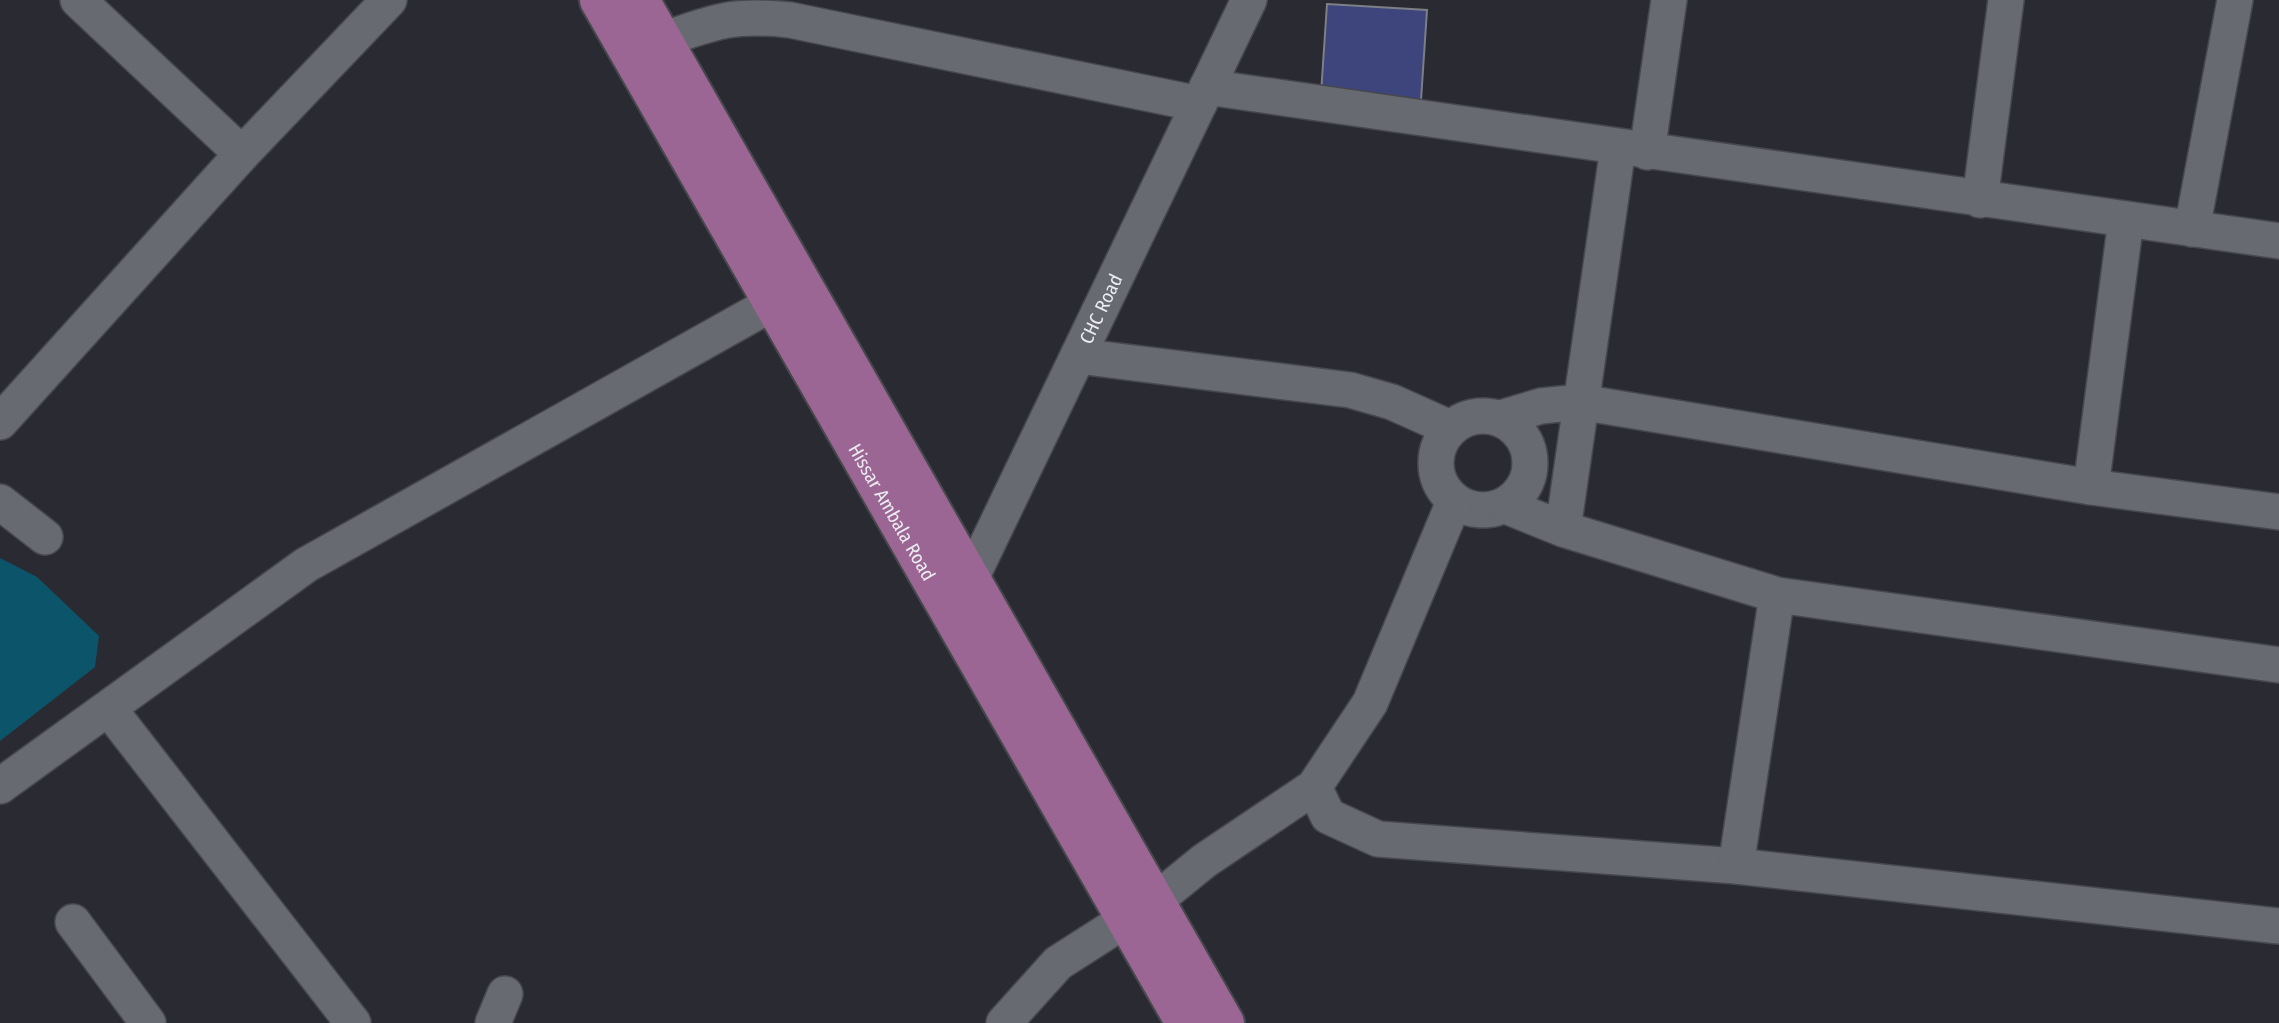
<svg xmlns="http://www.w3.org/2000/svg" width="2279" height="1023" font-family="'Fira Sans Condensed',sans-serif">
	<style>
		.water { fill: #0c5469 }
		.building { fill: #3d457c; stroke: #7d7f86; stroke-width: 2 }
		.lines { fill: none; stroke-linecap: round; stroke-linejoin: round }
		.street-casing { stroke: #46484d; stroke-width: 38 }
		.primary-casing { stroke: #46484d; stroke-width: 42 }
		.street { stroke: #686a71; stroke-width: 35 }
		.primary { stroke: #9b6693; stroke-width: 38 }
		.labels { text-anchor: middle; stroke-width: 5; stroke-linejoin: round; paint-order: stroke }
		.street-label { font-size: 19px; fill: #ebecf1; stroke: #202228 }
	</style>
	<rect width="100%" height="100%" fill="#2a2b32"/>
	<path class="water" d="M 0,558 L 37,577 L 99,636 L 95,667 L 0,741 Z"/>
	<path class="building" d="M 1327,4 L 1427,10 L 1421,100 L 1321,94 Z"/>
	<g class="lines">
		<g class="street-casing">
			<g id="street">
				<path d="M 78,0 L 242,154"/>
				<path d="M 663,40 C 714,21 735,14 790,20 L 1199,104"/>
				<path d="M 1207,87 L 2279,241"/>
				<path d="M 1647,152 L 1669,0"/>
				<path d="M 1980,200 L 2006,0"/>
				<path d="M 2192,229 L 2235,0"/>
				<path d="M 1078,356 L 1350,390 L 1392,402 L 1450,428"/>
				<circle cx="1483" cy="463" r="47"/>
				<path d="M 1501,418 L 1541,406 L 1580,402 L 2091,487 L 2279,512"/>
				<path d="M 0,422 L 242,154 L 389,0"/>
				<path d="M 2091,487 L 2126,220"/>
				<path d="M 0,502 L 45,537"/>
				<path d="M 1506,506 L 1563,529 L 1777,595 L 2279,665"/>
				<path d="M 1563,529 L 1618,148"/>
				<path id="s1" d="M 961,599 L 1249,0"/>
				<path d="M 109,709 L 353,1023"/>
				<path d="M 0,786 L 306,565 L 773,303"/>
				<path d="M 1314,787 L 1328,816 L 1378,839 L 1736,866 L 2279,926"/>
				<path d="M 1736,866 L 1777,595"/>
				<path d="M 73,922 L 148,1023"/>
				<path d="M 493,1023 L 505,994"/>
				<path d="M 1004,1023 L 1058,963 L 1155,901 L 1204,861 L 1314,787 L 1370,703 L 1454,502"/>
			</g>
		</g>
		<g class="primary-casing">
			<g id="primary">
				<path id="s2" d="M 599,0 L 1185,1023"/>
				<path d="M 640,0 L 1225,1023"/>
			</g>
		</g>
		<use href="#street" class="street"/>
		<use href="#primary" class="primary"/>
	</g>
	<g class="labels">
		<g class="street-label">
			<text dy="7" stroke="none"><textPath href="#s1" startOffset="322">CHC Road</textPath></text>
			<text dy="7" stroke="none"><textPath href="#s2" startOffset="590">Hissar Ambala Road</textPath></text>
		</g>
	</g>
</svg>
